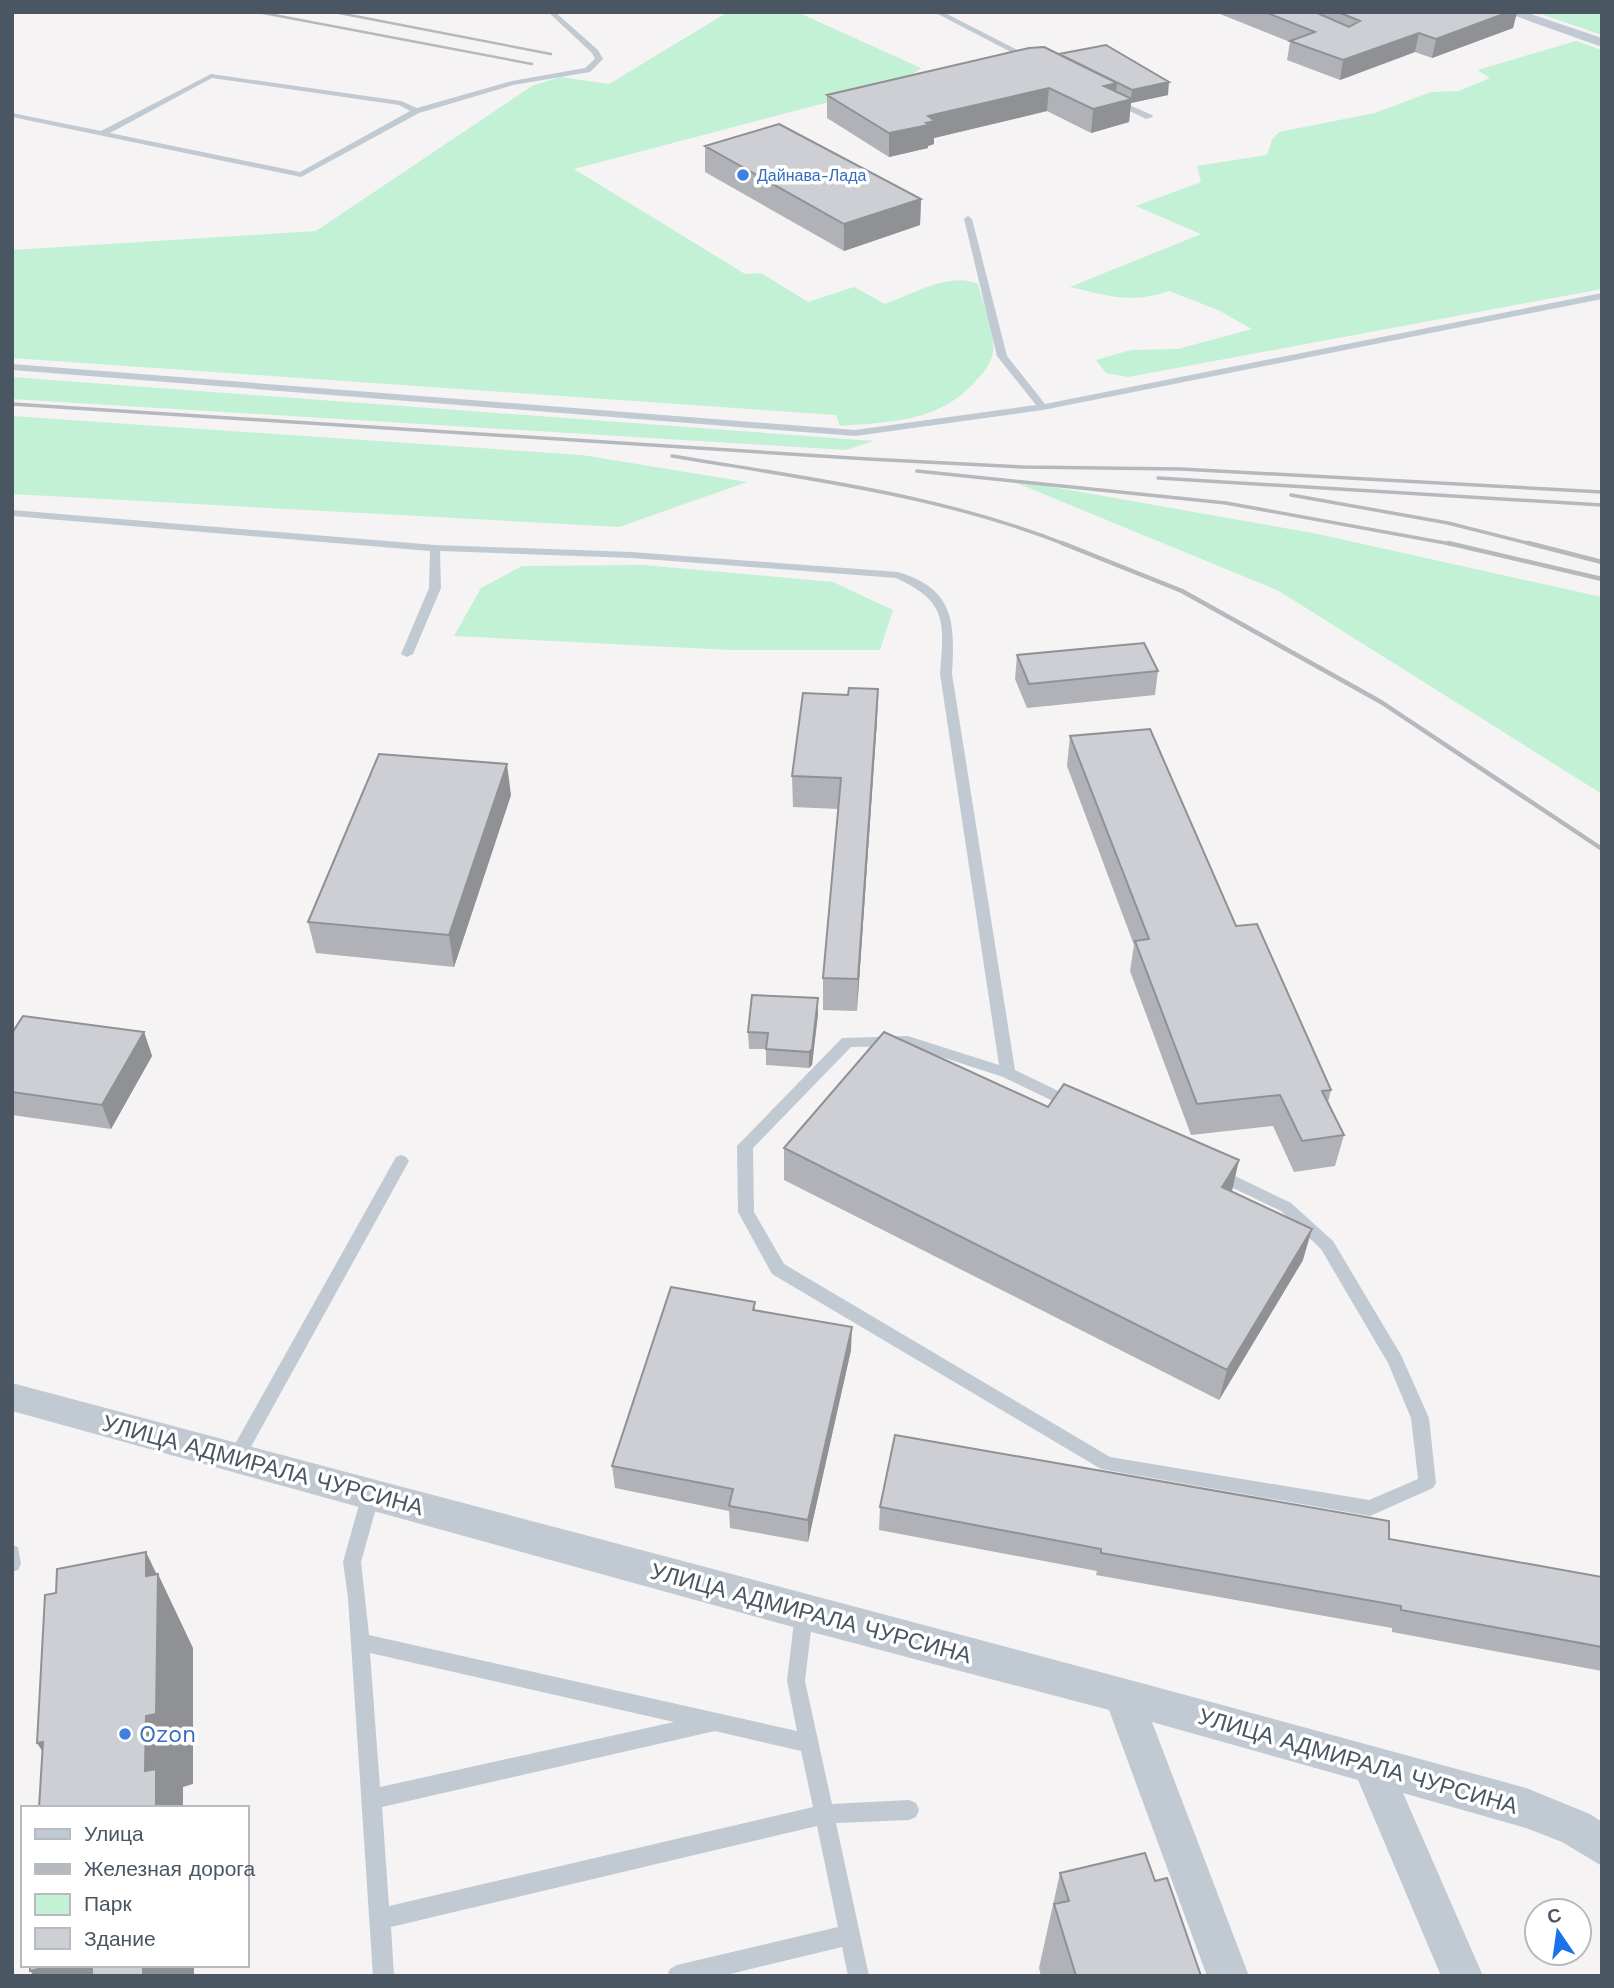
<svg xmlns="http://www.w3.org/2000/svg" width="1614" height="1988" font-family="'Work Sans',sans-serif">
	<style>
		.green { fill: #c3f1d5 }
		.lines { fill: none; stroke-linecap: round; stroke-linejoin: round }
		.lane { fill: #c1cad2; fill-rule: evenodd }
		.street { fill: #c1cad2; fill-rule: evenodd }
		.rail-far2 { stroke: #b5b8bd; stroke-width: 2.5 }
		.rail-far1 { stroke: #b5b8bd; stroke-width: 3.5 }
		.rail { stroke: #b5b8bd; stroke-width: 4.5 }
		.wall { fill: #b0b2b7 }
		.shaded-wall { fill: #909195 }
		.building { fill: #cdcfd5; stroke: #909195; stroke-width: 2 }
		.shop-dot { fill: #3f7fe0; stroke: #fff; stroke-width: 2.5 }
		.labels { text-anchor: middle; stroke-width: 7; stroke-linejoin: round; paint-order: stroke }
		.far-shop-label { font-size: 16px; fill: #366cbe; stroke: #fff; text-anchor: start }
		.near-street-label { font-size: 23px; fill: #4a5661; stroke: #fff }
		.near-shop-label { font-size: 23px; fill: #366cbe; stroke: #fff; text-anchor: start }
	</style>
	<rect width="100%" height="100%" fill="#f5f3f3"/>
	<path class="green" d="M 728,12 L 797,12 L 921,68 L 901,83 L 574,169 L 745,274 L 761,273 L 808,302 L 854,287 L 885,304 C 910,295 952,271 978,284 C 983,304 995,331 993,352 C 991,365 982,374 974,383 C 938,422 890,422 840,426 L 836,415 L 12,358 L 12,250 L 316,231 L 532,86 L 560,77 L 609,84 Z
		M 1535,12 L 1602,12 L 1602,35 Z
		M 1576,41 L 1602,50 L 1602,289 L 1128,377 L 1106,373 L 1096,360 L 1131,350 L 1178,349 L 1252,329 L 1218,310 L 1169,291 C 1130,304 1108,296 1070,287 L 1201,234 L 1136,206 L 1201,182 L 1197,166 L 1267,155 L 1272,140 L 1279,132 L 1375,113 L 1431,92 L 1459,91 L 1490,78 L 1477,70 Z
		M 12,377 L 38,379 L 874,441 L 846,450 L 12,399 Z
		M 12,416 L 582,455 L 747,482 L 619,527 L 12,494 Z
		M 1007,479 L 1318,534 L 1602,597 L 1602,794 L 1279,591 Z
		M 644,565 L 833,582 L 893,610 L 880,650 L 730,650 L 454,636 L 481,588 L 522,566 Z"/>
	<g class="lines">
		<path class="lane" d="M 548,12 L 555,12 L 598,50 L 603,59 L 590,72 L 513,85 L 419,113 L 301,177 L 12,117 L 12,113 L 101,131 L 211,74 L 401,101 L 417,108 L 512,81 L 585,68 L 595,59 L 592,53 ZM 212,78 L 399,105 L 410,111 L 300,172 L 110,133 Z
			M 934,12 L 943,12 L 1033,58 L 1026,60 Z
			M 1114,98 L 1152,115 L 1153,117 L 1146,119 L 1111,102 L 1110,100 Z
			M 968,216 L 972,219 L 1007,356 L 1045,404 L 1602,293 L 1602,299 L 1043,410 L 855,436 L 12,370 L 12,364 L 855,430 L 1036,405 L 997,356 L 964,219 Z
			M 12,510 L 435,545 L 632,552 L 898,572 C 955,589 955,623 952,674 L 1015,1070 L 1291,1203 L 1333,1241 L 1401,1355 L 1429,1418 L 1436,1483 L 1433,1488 L 1370,1516 L 1101,1469 L 772,1274 L 738,1212 L 737,1146 L 842,1038 L 908,1036 L 999,1065 L 940,674 C 944,622 948,602 896,578 L 632,558 L 440,551 L 441,588 L 413,654 L 407,657 L 401,654 L 429,588 L 430,551 L 12,516 ZM 908,1046 L 1003,1077 L 1281,1211 L 1321,1249 L 1388,1363 L 1411,1418 L 1418,1479 L 1369,1500 L 1110,1457 L 784,1264 L 754,1212 L 753,1148 L 851,1047 Z
			M 401,1155 L 406,1157 L 409,1161 L 242,1463 L 236,1466 L 230,1463 L 227,1458 L 230,1453 L 396,1157 Z
			M 371,1486 L 377,1488 L 380,1494 L 361,1562 L 369,1635 L 797,1731 L 787,1681 L 795,1613 L 797,1607 L 804,1604 L 811,1607 L 813,1613 L 805,1681 L 832,1804 L 909,1800 L 916,1803 L 919,1810 L 916,1817 L 909,1820 L 836,1823 L 869,1976 L 848,1976 L 842,1947 L 722,1976 L 667,1976 L 670,1969 L 677,1965 L 838,1927 L 817,1826 L 391,1927 L 394,1976 L 373,1976 L 348,1598 L 343,1562 L 362,1494 L 365,1488 ZM 370,1653 L 674,1722 L 380,1787 ZM 715,1731 L 801,1751 L 813,1807 L 389,1906 L 382,1807 Z
			M 12,1545 L 18,1547 L 21,1564 L 18,1570 L 12,1572 Z"/>
		<path class="street" d="M 1504,12 L 1525,12 L 1602,38 L 1602,47 Z
			M 12,1383 C 517,1518 1023,1649 1526,1788 L 1590,1814 L 1602,1822 L 1602,1866 L 1562,1842 L 1526,1828 L 1403,1793 L 1483,1976 L 1441,1976 L 1358,1780 L 1152,1722 L 1249,1976 L 1207,1976 L 1109,1710 L 804,1630 L 12,1411 Z"/>
		<path class="rail-far2" d="M 258,12 L 532,64
			M 334,12 L 551,54"/>
		<path class="rail-far1" d="M 12,404 L 868,459 L 1022,467 L 1181,469 L 1602,492
			M 672,456 C 804,478 942,495 1067,545
			M 917,471 L 1226,503 L 1456,545
			M 1158,478 L 1602,505
			M 1291,495 L 1448,523 L 1535,545"/>
		<path class="rail" d="M 1062,543 L 1182,591 L 1381,702 L 1602,849
			M 1448,543 L 1602,579
			M 1528,543 L 1602,562"/>
	</g>
	<path class="wall" d="M 1215,12 L 1517,12 L 1513,28 L 1432,58 L 1415,52 L 1340,80 L 1287,60 L 1290,42 Z
		M 1059,54 L 1168,95 L 1131,103 L 1129,122 L 1091,133 L 1047,111 L 934,138 L 934,144 L 928,146 L 928,148 L 889,157 L 827,118 L 827,95 Z
		M 705,146 L 921,199 L 920,225 L 844,251 L 705,172 Z
		M 1017,655 L 1158,671 L 1155,695 L 1027,708 L 1015,679 Z
		M 878,689 L 877,720 L 857,1011 L 823,1010 L 823,978 L 838,809 L 793,807 L 792,776 L 848,695 Z
		M 1070,736 L 1236,926 L 1331,1090 L 1328,1102 L 1344,1135 L 1335,1166 L 1294,1172 L 1273,1126 L 1191,1135 L 1130,971 L 1134,945 L 1067,766 Z
		M 511,795 L 454,967 L 316,953 L 308,922 Z
		M 818,998 L 818,1014 L 812,1065 L 809,1068 L 766,1065 L 766,1049 L 749,1049 L 748,1032 Z
		M 144,1032 L 152,1056 L 111,1129 L 12,1115 L 12,1033 Z
		M 784,1148 L 1231,1192 L 1303,1260 L 1219,1400 L 784,1180 Z
		M 755,1302 L 755,1310 L 851,1350 L 808,1542 L 730,1528 L 729,1511 L 615,1488 L 612,1466 Z
		M 880,1507 L 1389,1539 L 1602,1577 L 1602,1671 L 1392,1632 L 1392,1628 L 1096,1575 L 1097,1571 L 879,1530 Z
		M 1060,1873 L 1155,1881 L 1201,1976 L 1041,1976 L 1039,1968 Z"/>
	<path class="shaded-wall" d="M 1509,12 L 1517,12 L 1513,28 L 1432,58 L 1436,39 Z
		M 1419,33 L 1415,52 L 1340,80 L 1343,60 Z
		M 1169,82 L 1168,95 L 1131,103 L 1129,122 L 1091,133 L 1093,109 L 1104,86 L 1117,83 L 1115,103 L 1131,99 L 1132,90 Z
		M 1049,88 L 1047,111 L 934,138 L 934,144 L 928,146 L 928,148 L 889,157 L 889,133 L 928,116 Z
		M 921,199 L 920,225 L 844,251 L 844,224 Z
		M 878,689 L 877,720 L 857,1011 L 858,979 Z
		M 507,764 L 511,795 L 454,967 L 449,935 Z
		M 818,998 L 818,1014 L 812,1065 L 809,1068 L 809,1052 Z
		M 144,1032 L 152,1056 L 111,1129 L 102,1105 Z
		M 1239,1160 L 1232,1191 L 1215,1219 L 1222,1187 Z
		M 1312,1229 L 1303,1260 L 1219,1400 L 1227,1370 Z
		M 852,1327 L 851,1350 L 808,1542 L 808,1520 Z
		M 146,1552 L 158,1577 L 158,1574 L 193,1648 L 193,1784 L 183,1787 L 183,1808 L 156,1808 L 145,1771 Z
		M 43,1742 L 79,1808 L 37,1743 Z
		M 54,1965 L 99,1965 L 107,1976 L 34,1976 L 30,1971 Z
		M 143,1965 L 194,1965 L 194,1976 L 143,1976 Z"/>
	<path class="building" d="M 1265,12 L 1315,12 L 1349,27 L 1360,21 L 1338,12 L 1509,12 L 1436,39 L 1419,33 L 1343,60 L 1290,41 L 1315,32 Z
		M 1106,45 L 1169,82 L 1132,90 L 1059,54 Z
		M 1044,47 L 1117,83 L 1104,86 L 1132,99 L 1093,109 L 1049,88 L 928,116 L 935,121 L 926,123 L 929,125 L 889,133 L 827,95 L 1029,48 Z
		M 779,124 L 921,199 L 844,224 L 705,146 Z
		M 1144,643 L 1158,671 L 1029,684 L 1017,655 Z
		M 849,688 L 878,689 L 858,979 L 823,978 L 841,778 L 792,776 L 803,693 L 848,695 Z
		M 1150,729 L 1236,926 L 1257,924 L 1331,1090 L 1322,1091 L 1344,1135 L 1302,1141 L 1280,1095 L 1197,1104 L 1135,941 L 1149,939 L 1070,736 Z
		M 379,754 L 507,764 L 449,935 L 308,922 Z
		M 752,995 L 818,998 L 812,1049 L 809,1052 L 766,1049 L 768,1033 L 748,1032 Z
		M 23,1016 L 144,1032 L 102,1105 L 12,1092 L 12,1033 Z
		M 884,1032 L 1048,1107 L 1064,1084 L 1239,1160 L 1222,1187 L 1312,1229 L 1227,1370 L 784,1148 Z
		M 671,1287 L 755,1302 L 753,1310 L 852,1327 L 808,1520 L 729,1506 L 733,1489 L 612,1466 Z
		M 895,1435 L 1389,1521 L 1389,1539 L 1602,1577 L 1602,1647 L 1401,1610 L 1401,1606 L 1101,1553 L 1101,1549 L 880,1507 Z
		M 146,1552 L 146,1576 L 158,1574 L 156,1714 L 146,1716 L 145,1771 L 156,1769 L 156,1808 L 39,1808 L 43,1742 L 37,1743 L 45,1595 L 56,1593 L 57,1569 Z
		M 1145,1853 L 1155,1881 L 1167,1878 L 1201,1976 L 1076,1976 L 1054,1904 L 1069,1901 L 1060,1873 Z
		M 30,1965 L 54,1965 L 30,1971 Z
		M 92,1965 L 143,1965 L 143,1976 L 92,1976 Z"/>
	<g class="shop-dot">
		<circle cx="743" cy="175" r="7"/>
		<circle cx="125" cy="1734" r="7"/>
	</g>
	<g class="labels">
		<g class="far-shop-label">
			<text x="757" y="181">Дайнава-Лада</text>
		</g>
		<g class="near-street-label">
			<text transform="translate(263 1465) rotate(15)" y="8">УЛИЦА АДМИРАЛА ЧУРСИНА</text>
			<text transform="translate(811 1613) rotate(15)" y="8">УЛИЦА АДМИРАЛА ЧУРСИНА</text>
			<text transform="translate(1358 1761) rotate(16)" y="8">УЛИЦА АДМИРАЛА ЧУРСИНА</text>
		</g>
		<g class="near-shop-label">
			<text x="139" y="1742">Ozon</text>
		</g>
	</g>
	<rect width="1614" height="1988" fill="none" stroke="#4a5661" stroke-width="28"/>
	<rect x="21" y="1806" width="228" height="161" fill="#ffffff" stroke="#b7bbc0" stroke-width="2"/>
	<rect x="35" y="1829" width="35" height="10" fill="#c1cad2" stroke="#b7bbc0" stroke-width="2"/>
	<text x="84" y="1841" font-size="21" fill="#4a5661">Улица</text>
	<rect x="35" y="1864" width="35" height="10" fill="#b5b8bd" stroke="#b7bbc0" stroke-width="2"/>
	<text x="84" y="1876" font-size="21" fill="#4a5661">Железная дорога</text>
	<rect x="35" y="1894" width="35" height="21" fill="#c3f1d5" stroke="#b7bbc0" stroke-width="2"/>
	<text x="84" y="1911" font-size="21" fill="#4a5661">Парк</text>
	<rect x="35" y="1928" width="35" height="21" fill="#cdcfd5" stroke="#b7bbc0" stroke-width="2"/>
	<text x="84" y="1946" font-size="21" fill="#4a5661">Здание</text>
	<g transform="translate(1558 1932) rotate(347)"><circle r="33" fill="#ffffff" stroke="#b7bbc0" stroke-width="2"/>
	<path d="M0-5L12 26L0 18L-12 26Z" fill="#1a73e8"/>
	<text y="-10" font-size="19" font-weight="bold" text-anchor="middle" fill="#4a5661">С</text>
	</g>
</svg>
